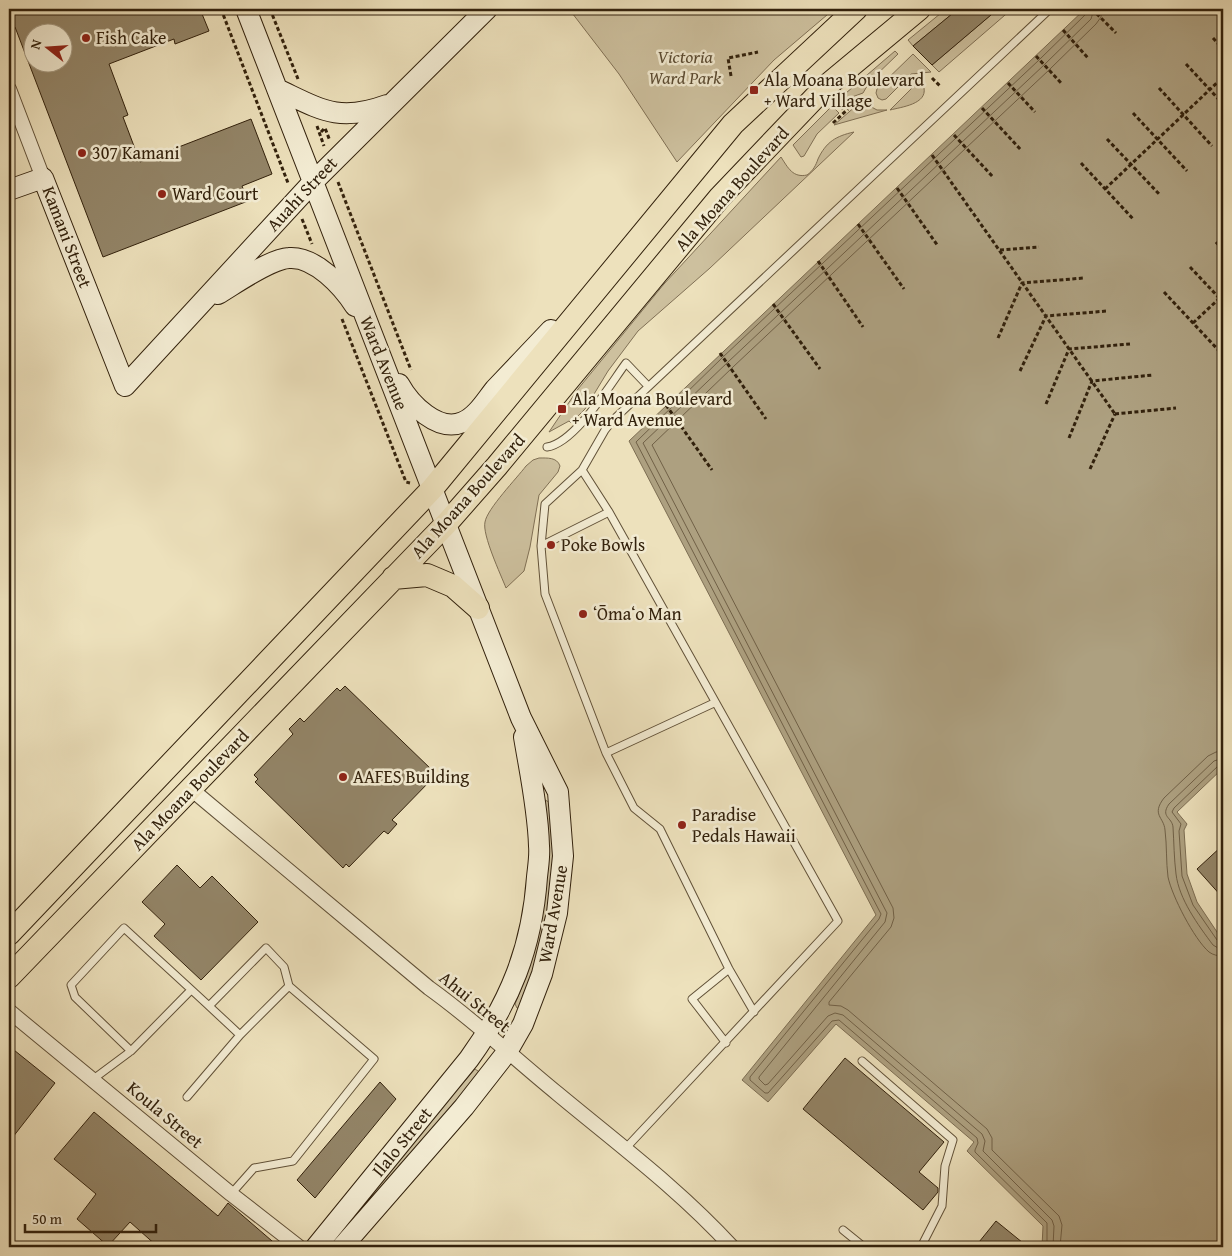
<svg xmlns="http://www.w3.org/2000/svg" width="1232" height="1256" font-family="'Gentium Book Plus',serif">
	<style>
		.green { fill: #cdc09e; stroke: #807055 }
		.water { fill: #ada080; stroke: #7c6d52 }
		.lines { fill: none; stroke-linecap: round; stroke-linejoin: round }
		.shore { stroke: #706046; stroke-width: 1 }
		.building { fill: #938568; stroke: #32210c; fill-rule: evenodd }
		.lane-casing { stroke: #615138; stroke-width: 9 }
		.street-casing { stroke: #615138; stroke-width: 16 }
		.secondary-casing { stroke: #32210c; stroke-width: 22 }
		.primary-casing { stroke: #32210c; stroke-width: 24 }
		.path { stroke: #32210c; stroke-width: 3; stroke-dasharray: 4 2.5; stroke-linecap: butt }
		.lane { stroke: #f3ecd3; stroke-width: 7 }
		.street { stroke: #f3ecd3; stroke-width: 14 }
		.secondary { stroke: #f3ecd3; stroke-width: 20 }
		.primary { stroke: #ede1bc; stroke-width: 22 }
		.poi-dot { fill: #8f2418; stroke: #f3ecd3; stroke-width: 2 }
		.labels { text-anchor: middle; stroke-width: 5; stroke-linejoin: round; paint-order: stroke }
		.poi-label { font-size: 18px; fill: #32210c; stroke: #f3ecd3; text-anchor: start }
		.park-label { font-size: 18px; font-style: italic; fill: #594930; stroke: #f3ecd3 }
		.street-label { font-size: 18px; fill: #32210c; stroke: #f3ecd3 }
	</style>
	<rect width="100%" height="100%" fill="#ede1bc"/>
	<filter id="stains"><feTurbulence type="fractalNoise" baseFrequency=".004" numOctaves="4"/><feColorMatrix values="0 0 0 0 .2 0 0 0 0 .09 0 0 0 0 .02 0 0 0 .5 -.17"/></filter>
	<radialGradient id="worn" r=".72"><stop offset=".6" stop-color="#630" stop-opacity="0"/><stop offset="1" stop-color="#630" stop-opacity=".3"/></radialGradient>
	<path class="green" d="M 569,9 L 834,9 L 774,60 L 677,162 L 619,74 Z
		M 946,9 L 958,9 L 913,46 L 908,40 Z
		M 998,9 L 1012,9 L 939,72 L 932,65 Z
		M 895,51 L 898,54 L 870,81 L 863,93 L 852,97 L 843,104 L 839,99 Z
		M 913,54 L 931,72 L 911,74 L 886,99 L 882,100 L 878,98 L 876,93 L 877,89 Z
		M 919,84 L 924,88 C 927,104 902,107 890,110 L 913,87 Z
		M 864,103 L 877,110 L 887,110 L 834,125 L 857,105 Z
		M 832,106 L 839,113 L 817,134 L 804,156 L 801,157 L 793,145 Z
		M 854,132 L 710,268 L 638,331 L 608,371 L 585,409 L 571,423 L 569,421 L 549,432 L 578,389 L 664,284 L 781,157 C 788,168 793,178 807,175 C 813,171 816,165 818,159 C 826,142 836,136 854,132 Z
		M 539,458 C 547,458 557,457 560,466 L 558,472 L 539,495 L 530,547 L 524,571 L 506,588 C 501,575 482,535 485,522 C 487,509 517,478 526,466 L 533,460 Z
		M 545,800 L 549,802 L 554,863 L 553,885 L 541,952 L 519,1008 L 517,1008 L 515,1004 L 525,979 L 543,801 Z
		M 475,1069 L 481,1073 L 338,1241 L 332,1236 Z"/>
	<path class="water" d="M 1085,9 L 1223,9 L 1223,768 L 1177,812 L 1187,824 L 1184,830 L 1187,874 L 1197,902 L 1223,941 L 1223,1247 L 1042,1247 L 1043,1226 L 967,1151 L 974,1142 L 836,1024 L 768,1102 L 742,1080 L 876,915 L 629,441 Z"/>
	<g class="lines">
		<path class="shore" d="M 1223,751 L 1216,752 L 1208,756 L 1164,798 C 1151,815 1164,817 1165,830 C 1167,846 1166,862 1168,877 C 1172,896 1194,939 1209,952 C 1213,955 1218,956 1223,956
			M 1223,758 L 1214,761 L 1169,804 C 1160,817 1172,817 1173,827 C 1174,843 1174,858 1176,874 C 1179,899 1198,925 1213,945 L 1218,948 L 1223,949
			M 1223,764 L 1218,766 L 1174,808 L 1172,812 L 1181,824 L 1179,831 L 1182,876 L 1193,905 L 1217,940 L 1223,943
			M 1047,1247 L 1047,1223 L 975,1152 L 975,1150 L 978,1143 L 977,1138 L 839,1020 L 832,1021 L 768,1093 L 765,1093 L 750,1080 L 750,1077 L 879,919 L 881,914 L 636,442 L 723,357 L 1039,60 L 1086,14 L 1088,9
			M 1053,1247 L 1054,1226 L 1052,1220 L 983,1151 L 985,1141 L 982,1134 L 843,1015 L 835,1013 L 828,1016 L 768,1084 L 765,1085 L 759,1079 L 759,1077 L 885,922 L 887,913 L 643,443 L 728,362 L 1044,65 L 1091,19 L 1094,9
			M 1060,1247 L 1062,1225 L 1059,1216 L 992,1150 L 992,1138 L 987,1129 L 848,1010 L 841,1006 L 829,1005 L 829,1002 L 891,927 L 894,918 L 893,908 L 652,445 L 733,367 L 1049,70 L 1096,24 L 1101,17 L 1102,9"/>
	</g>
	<path class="building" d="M 9,9 L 200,9 L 209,31 L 175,44 L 174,39 L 109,64 L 128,115 L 123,117 L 140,162 L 251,119 L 272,174 L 242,186 L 248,201 L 103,257 L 15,27 L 9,29 ZM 32,32 L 62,32 L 62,62 L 32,62 Z
		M 958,9 L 998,9 L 932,65 L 913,46 Z
		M 345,686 L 432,770 L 428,774 L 432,779 L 392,820 L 397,824 L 388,834 L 384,831 L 349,867 L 346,864 L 343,868 L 255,782 L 258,779 L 254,775 L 293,734 L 289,729 L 300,718 L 304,722 L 337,688 L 340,691 Z
		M 1223,845 L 1223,898 L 1197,869 Z
		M 177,865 L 200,888 L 212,876 L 258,922 L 201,980 L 154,936 L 165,924 L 142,902 Z
		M 9,1046 L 55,1083 L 9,1142 Z
		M 845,1058 L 944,1142 L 919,1172 L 938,1188 L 938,1192 L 923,1210 L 803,1109 Z
		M 380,1082 L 396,1099 L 315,1198 L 297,1180 Z
		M 94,1112 L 218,1216 L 228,1203 L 279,1247 L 158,1247 L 130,1222 L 108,1246 L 77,1219 L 96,1194 L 54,1159 Z
		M 996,1221 L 1028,1247 L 975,1247 Z"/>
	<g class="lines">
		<g class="lane-casing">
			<path id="lane" d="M 547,447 C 575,443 609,386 626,363 L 648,386
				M 582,470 L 609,512 L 838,921 L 625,1149
				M 609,512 L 541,546 L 545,504 L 582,470 L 605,430 L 613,420 L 1050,9
				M 541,546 L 545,594 L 606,753 L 714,703
				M 606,753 L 634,808 L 660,829 L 729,969 L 754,1012
				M 191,990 L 131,1051 L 75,997 L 71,985 L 124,928 C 163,964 202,999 240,1035 L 289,986 L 374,1059 L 293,1161 L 254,1168 L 231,1194
				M 209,1006 L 266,948 L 284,967 L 289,986
				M 726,1043 L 692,999 L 729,969
				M 862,1061 L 953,1140 L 945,1166 L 942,1206 L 921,1247
				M 92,1080 L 131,1051
				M 187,1097 L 240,1035
				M 843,1230 L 864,1247"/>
		</g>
		<g class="street-casing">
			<path id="street" d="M 9,89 L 43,178
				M 191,789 L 429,988 C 474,1020 515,1059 558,1094 C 617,1143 680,1190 732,1247
				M 9,1011 L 231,1194 L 299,1247"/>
		</g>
		<g class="secondary-casing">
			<path id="secondary" d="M 246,9 L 521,718 L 558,792 L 563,856 L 557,913 L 542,974 L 523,1024 L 507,1052 L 464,1107 L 342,1247
				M 277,89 C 320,109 338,123 387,105
				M 9,190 L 43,178 L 125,386 L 313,182 L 487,9
				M 218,294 C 235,284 270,259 289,258 C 315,256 343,287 355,306
				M 399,384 C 410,404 438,433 463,422 C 477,416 486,400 495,389 C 514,369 532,350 551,330
				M 316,1247 L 469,1059 C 510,1002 532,948 537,877 C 538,867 540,856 539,846 C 538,810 530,773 524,737"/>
		</g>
		<g class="primary-casing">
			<path id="primary" d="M 393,578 L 427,575 L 453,586 L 478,608
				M 9,934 L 432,489 L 733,124 L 856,9
				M 9,977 L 446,524 L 497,466 L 720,197 L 824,88 L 919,9"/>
		</g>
		<path class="path" d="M 221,9 L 288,183
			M 270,9 L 298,79
			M 1092,9 L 1116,33
			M 1063,30 L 1088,58
			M 1213,38 L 1223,49
			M 1036,56 L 1062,84
			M 1186,64 L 1223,104
			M 731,76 L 728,58 L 758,52
			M 932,78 L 941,87
			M 1008,83 L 1035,112
			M 1159,88 L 1212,146
			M 982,108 L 1021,150
			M 841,109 L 845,106
			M 1133,113 L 1187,171
			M 833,123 L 848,109
			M 317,126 L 324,146
			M 321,132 L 325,128 L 330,141
			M 954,135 L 993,177
			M 1107,139 L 1160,195
			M 932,155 L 1115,414
			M 1081,163 L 1134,220
			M 338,182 L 411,370
			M 897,188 L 938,246
			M 1105,189 L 1223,77
			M 302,219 L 312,244
			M 858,224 L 904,289
			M 1216,242 L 1223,250
			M 1000,250 L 1039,247
			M 818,261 L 863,327
			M 1190,267 L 1223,302
			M 1164,292 L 1223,355
			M 773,304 L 820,369
			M 342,319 L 406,482 L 410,483
			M 1193,323 L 1223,295
			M 998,338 L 1022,283 L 1084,278
			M 720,353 L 766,419
			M 1020,371 L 1046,316 L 1107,311
			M 1046,404 L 1069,349 L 1130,344
			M 666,405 L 712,470
			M 1115,414 L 1176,408
			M 1069,438 L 1092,381 L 1153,375
			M 1090,469 L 1115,414"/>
		<use href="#lane" class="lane"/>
		<use href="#street" class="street"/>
		<use href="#secondary" class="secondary"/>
		<use href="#primary" class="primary"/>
	</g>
	<g class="poi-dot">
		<circle cx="86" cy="38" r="5"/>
		<rect x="749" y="85" width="10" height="10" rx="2.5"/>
		<circle cx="82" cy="153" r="5"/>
		<circle cx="162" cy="194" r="5"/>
		<rect x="557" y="404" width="10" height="10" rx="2.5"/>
		<circle cx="551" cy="545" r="5"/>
		<circle cx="583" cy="614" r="5"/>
		<circle cx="343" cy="777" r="5"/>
		<circle cx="682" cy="825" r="5"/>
	</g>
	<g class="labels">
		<g class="poi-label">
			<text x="96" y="44">Fish Cake</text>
			<text x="764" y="86">Ala Moana Boulevard<tspan x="764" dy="21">+ Ward Village</tspan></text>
			<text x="92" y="159">307 Kamani</text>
			<text x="172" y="200">Ward Court</text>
			<text x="572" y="405">Ala Moana Boulevard<tspan x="572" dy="21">+ Ward Avenue</tspan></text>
			<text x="561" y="551">Poke Bowls</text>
			<text x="593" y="620">ʻŌmaʻo Man</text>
			<text x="353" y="783">AAFES Building</text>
			<text x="692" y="821">Paradise<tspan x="692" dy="21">Pedals Hawaii</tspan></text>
		</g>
		<g class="park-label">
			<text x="685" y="63">Victoria<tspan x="685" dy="21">Ward Park</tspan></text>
		</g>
		<g class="street-label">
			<text transform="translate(732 189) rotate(-48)" y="6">Ala Moana Boulevard</text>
			<text transform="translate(302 194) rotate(-47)" y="6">Auahi Street</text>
			<text transform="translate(67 237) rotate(69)" y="6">Kamani Street</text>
			<text transform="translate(384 363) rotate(68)" y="6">Ward Avenue</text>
			<text transform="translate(468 496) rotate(-48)" y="6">Ala Moana Boulevard</text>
			<text transform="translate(190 790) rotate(-46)" y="6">Ala Moana Boulevard</text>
			<text transform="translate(553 914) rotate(-80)" y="6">Ward Avenue</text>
			<text transform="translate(475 1002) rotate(39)" y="6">Ahui Street</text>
			<text transform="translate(165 1115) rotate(40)" y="6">Koula Street</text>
			<text transform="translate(402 1142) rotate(-51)" y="6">Ilalo Street</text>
		</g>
	</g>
	<rect width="1232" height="1256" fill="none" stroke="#ede1bc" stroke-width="30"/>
	<rect x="10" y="10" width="1212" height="1236" fill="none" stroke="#32210c" stroke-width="2.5"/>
	<rect x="15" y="15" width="1202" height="1226" fill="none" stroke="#32210c"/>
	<g transform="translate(48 48) rotate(287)"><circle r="24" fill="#f3ecd3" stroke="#a69b83"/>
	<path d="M0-4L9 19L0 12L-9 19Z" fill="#8f2418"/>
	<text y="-8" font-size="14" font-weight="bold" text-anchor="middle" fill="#32210c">N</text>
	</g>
	<path d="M25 1224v8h131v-8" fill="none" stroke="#32210c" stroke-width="2.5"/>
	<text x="32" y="1224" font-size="15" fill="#32210c" stroke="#f3ecd3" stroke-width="4" paint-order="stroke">50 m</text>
	<rect width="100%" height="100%" filter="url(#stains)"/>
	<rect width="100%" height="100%" fill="url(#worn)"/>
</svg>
